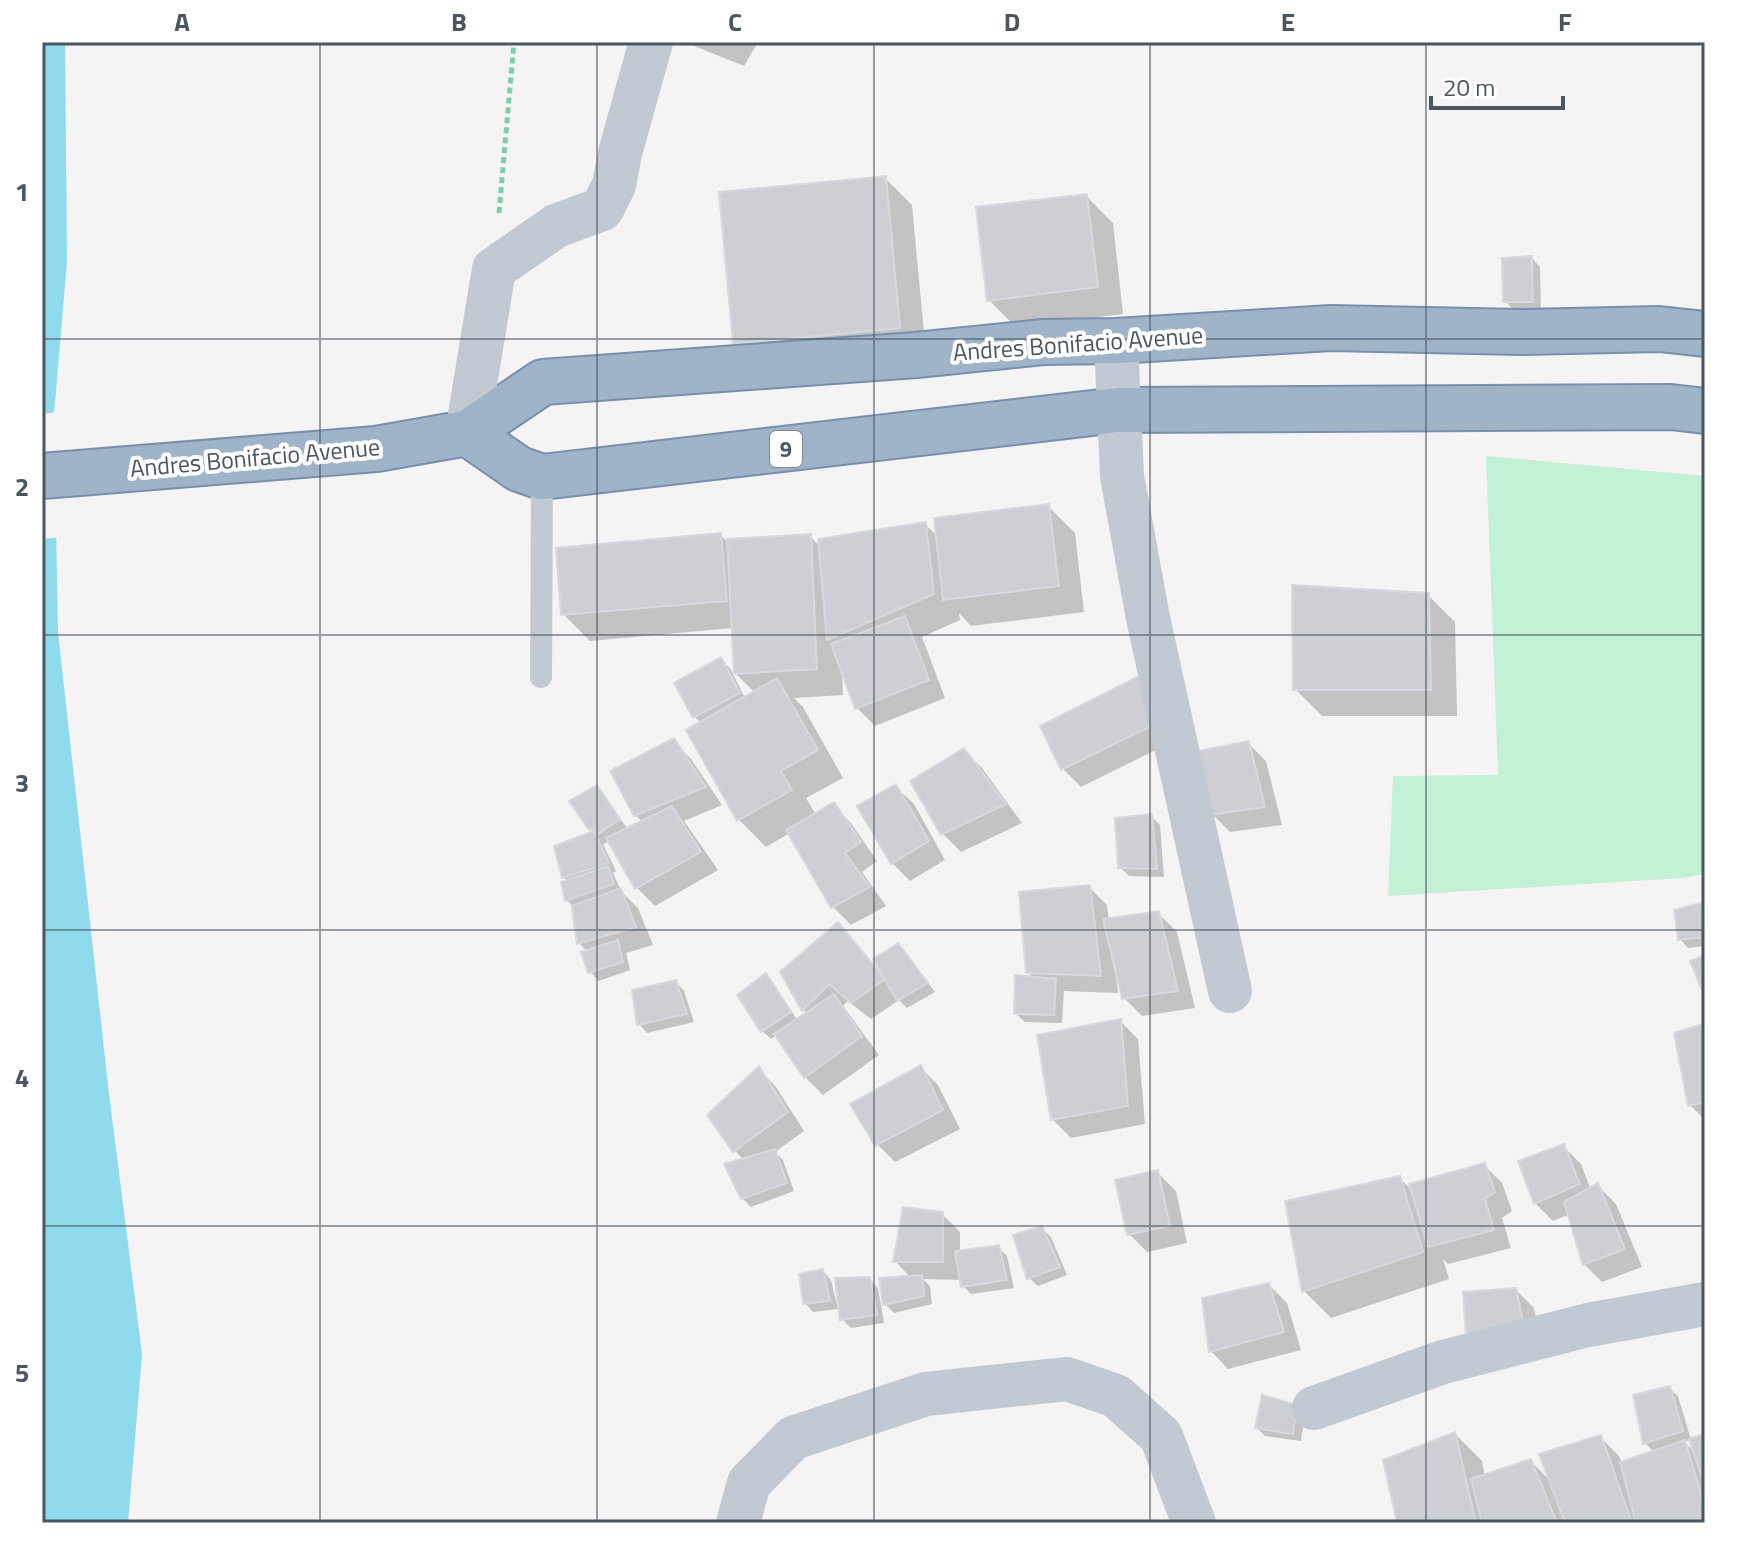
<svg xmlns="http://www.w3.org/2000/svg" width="1747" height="1565" font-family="'Titillium Web',sans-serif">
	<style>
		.green { fill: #c3f1d5 }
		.water { fill: #90daee }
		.pier { fill: #f5f3f3 }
		.shadow { fill: #0003 }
		.building { fill: #cdcfd5; stroke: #d7d9de; stroke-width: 2 }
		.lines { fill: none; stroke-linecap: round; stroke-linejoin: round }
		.trunk-casing { stroke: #7690ad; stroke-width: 48 }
		.path { stroke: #7ad0a6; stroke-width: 5; stroke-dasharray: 6 4; stroke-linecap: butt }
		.service { stroke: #c1cad2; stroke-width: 22 }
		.minor { stroke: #c1cad2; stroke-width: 44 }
		.trunk { stroke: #9fb4c9; stroke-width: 44 }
		.grid { fill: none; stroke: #4a5661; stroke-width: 2; stroke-opacity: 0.55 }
		.labels { text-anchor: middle; stroke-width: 8; stroke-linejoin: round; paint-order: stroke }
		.shield { fill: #fff; stroke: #808990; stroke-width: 2 }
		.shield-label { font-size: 22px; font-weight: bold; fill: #4a5661 }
		.street-label { font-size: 24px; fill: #4a5661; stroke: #fff }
		.neatline { fill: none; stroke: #4a5661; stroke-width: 3 }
		.grid-label { font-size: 26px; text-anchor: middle; font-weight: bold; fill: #4a5661 }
	</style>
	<rect width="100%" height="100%" fill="#f5f3f3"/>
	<path class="green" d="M 1486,456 L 1705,476 L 1705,874 L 1682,878 L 1388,896 L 1393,776 L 1498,775 Z"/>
	<path class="water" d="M 42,42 L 65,42 L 67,261 L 54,414 L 58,632 L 109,1094 L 142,1354 L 128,1523 L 42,1523 Z"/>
	<path class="pier" d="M 58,412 L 60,537 L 42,539 L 42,414 Z"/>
	<path class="shadow" d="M 684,42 L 758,42 L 744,66 Z
		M 886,179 L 912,205 L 926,354 L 762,370 L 735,343 Z
		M 1086,196 L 1113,223 L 1123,314 L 1016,327 L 989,300 Z
		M 1532,258 L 1540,267 L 1541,310 L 1513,309 L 1505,301 Z
		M 1048,506 L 1075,533 L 1084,612 L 971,626 L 959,613 L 960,620 L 922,637 L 945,698 L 875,726 L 857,708 L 842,671 L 843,695 L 794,698 L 803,707 L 843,778 L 806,798 L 816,815 L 833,805 L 851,823 L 877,861 L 862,872 L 886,906 L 851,925 L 833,907 L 790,833 L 766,847 L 739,820 L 688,731 L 701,723 L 695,717 L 721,660 L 730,668 L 745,698 L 755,693 L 735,673 L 733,628 L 590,641 L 563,614 L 721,535 L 726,541 L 810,536 L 821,548 L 925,524 L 938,537 Z
		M 1428,595 L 1455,622 L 1457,716 L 1322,716 L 1295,689 Z
		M 1145,675 L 1184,736 L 1081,787 L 1063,769 Z
		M 673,741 L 691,759 L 722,805 L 684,821 L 718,870 L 655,906 L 637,888 L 610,841 L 603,844 L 616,871 L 613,873 L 621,891 L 638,908 L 653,945 L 626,953 L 630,970 L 599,981 L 590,972 L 588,952 L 579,943 L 574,908 L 567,900 L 569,882 L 564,877 L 595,832 L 591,829 L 597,788 L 628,829 L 643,822 L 635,815 Z
		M 1248,743 L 1266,761 L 1282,825 L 1230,832 L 1212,814 Z
		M 964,750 L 982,768 L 1022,823 L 961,852 L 943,834 Z
		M 896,787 L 914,804 L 945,860 L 910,881 L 892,863 Z
		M 1151,816 L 1160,825 L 1164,877 L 1129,876 L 1120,867 Z
		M 1089,887 L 1107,905 L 1109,921 L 1159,914 L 1177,932 L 1195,1008 L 1142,1016 L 1124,998 L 1119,977 L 1116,978 L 1118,993 L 1064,991 L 1062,1023 L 1025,1022 L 1016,1014 L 1034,979 L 1028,972 Z
		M 1703,904 L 1705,946 L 1688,948 L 1680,939 Z
		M 838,925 L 881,973 L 906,954 L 935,992 L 907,1008 L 899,1000 L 871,1019 L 848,1001 L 843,1006 L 879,1055 L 823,1095 L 805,1077 L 777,1035 L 771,1039 L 762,1031 L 766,976 L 774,984 L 798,1021 L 808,1014 L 803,1010 Z
		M 676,982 L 684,991 L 694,1022 L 647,1033 L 639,1024 Z
		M 1120,1021 L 1138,1039 L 1145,1124 L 1071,1138 L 1053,1120 Z
		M 1705,1025 L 1705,1120 L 1690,1105 Z
		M 920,1067 L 938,1085 L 960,1129 L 895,1162 L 877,1144 Z
		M 759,1069 L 776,1087 L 804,1131 L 775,1152 L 783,1160 L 794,1191 L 751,1207 L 742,1198 L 744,1160 L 734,1150 Z
		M 1563,1146 L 1581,1164 L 1591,1190 L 1598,1186 L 1616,1204 L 1642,1267 L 1602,1282 L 1584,1264 L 1570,1214 L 1553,1221 L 1535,1203 Z
		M 1484,1165 L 1502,1183 L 1512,1211 L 1502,1218 L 1511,1248 L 1448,1264 L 1443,1259 L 1449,1279 L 1331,1318 L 1304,1291 L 1399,1178 L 1413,1191 Z
		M 1158,1173 L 1176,1191 L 1187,1243 L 1147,1252 L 1129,1234 Z
		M 942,1214 L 960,1232 L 960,1252 L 998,1247 L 1007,1256 L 1014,1288 L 971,1294 L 963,1286 L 962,1280 L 923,1279 L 930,1286 L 932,1304 L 894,1313 L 885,1304 L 911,1278 L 895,1261 Z
		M 1042,1228 L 1051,1237 L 1067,1275 L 1038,1286 L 1029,1278 Z
		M 823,1271 L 831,1280 L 838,1309 L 813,1312 L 805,1303 Z
		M 869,1279 L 878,1288 L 884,1323 L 851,1328 L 842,1319 Z
		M 1269,1285 L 1287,1303 L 1301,1350 L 1228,1369 L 1211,1351 Z
		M 1516,1290 L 1534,1308 L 1543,1352 L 1486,1353 Z
		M 1669,1388 L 1678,1396 L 1691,1440 L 1684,1442 L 1697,1454 L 1705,1435 L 1705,1523 L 1399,1523 L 1455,1434 L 1482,1461 L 1485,1477 L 1531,1461 L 1551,1482 L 1601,1438 L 1619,1456 L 1622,1463 L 1654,1452 L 1645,1443 Z
		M 1305,1415 L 1301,1441 L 1265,1436 L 1257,1428 Z"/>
	<path class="building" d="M 886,176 L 900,328 L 733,344 L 719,192 Z
		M 1087,194 L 1098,287 L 987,301 L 976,207 Z
		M 1532,256 L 1533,302 L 1503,302 L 1502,258 Z
		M 1049,504 L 1059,586 L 943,600 L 934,518 Z
		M 926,522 L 934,594 L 827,640 L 818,539 Z
		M 721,533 L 727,601 L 561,615 L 556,548 Z
		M 811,534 L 817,669 L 734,674 L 727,539 Z
		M 1292,585 L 1429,593 L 1431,690 L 1293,690 Z
		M 905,616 L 929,680 L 855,709 L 831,644 Z
		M 721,657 L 740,693 L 693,718 L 674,683 Z
		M 1145,673 L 1168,718 L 1061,770 L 1040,726 Z
		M 777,678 L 818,750 L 781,771 L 792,790 L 737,821 L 686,730 Z
		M 674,738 L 706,787 L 634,816 L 610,771 Z
		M 1249,741 L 1265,807 L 1210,815 L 1193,752 Z
		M 964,748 L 1006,804 L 941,835 L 910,781 Z
		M 896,784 L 929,841 L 891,864 L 857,806 Z
		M 597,785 L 620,819 L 597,835 L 594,828 L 589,830 L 569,801 Z
		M 834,802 L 861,842 L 845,853 L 870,887 L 831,908 L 786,830 Z
		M 672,806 L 701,852 L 635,889 L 606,838 Z
		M 1152,814 L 1157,869 L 1118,868 L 1115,818 Z
		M 594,831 L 609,863 L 562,878 L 554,846 Z
		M 608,866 L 614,884 L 565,901 L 561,882 Z
		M 1090,885 L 1101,976 L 1026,973 L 1019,892 Z
		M 621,888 L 636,927 L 577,944 L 572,906 Z
		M 1704,902 L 1705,937 L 1678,940 L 1674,910 Z
		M 1159,911 L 1178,991 L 1122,999 L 1103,919 Z
		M 838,922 L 885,979 L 851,1003 L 829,984 L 802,1011 L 780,972 Z
		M 618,940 L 623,962 L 588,973 L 581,952 Z
		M 898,943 L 928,983 L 897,1001 L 873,959 Z
		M 1705,955 L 1705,990 L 1702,990 L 1690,961 Z
		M 766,973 L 791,1012 L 761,1032 L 737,995 Z
		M 1015,975 L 1056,979 L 1054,1015 L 1014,1014 Z
		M 676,980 L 687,1014 L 637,1025 L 632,990 Z
		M 834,994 L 862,1036 L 804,1078 L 774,1034 Z
		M 1121,1019 L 1128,1106 L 1051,1120 L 1037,1035 Z
		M 1705,1023 L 1705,1102 L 1688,1106 L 1674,1033 Z
		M 921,1065 L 943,1110 L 875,1146 L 850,1104 Z
		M 759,1066 L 788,1112 L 733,1152 L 707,1115 Z
		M 1564,1144 L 1580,1184 L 1534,1204 L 1518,1161 Z
		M 775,1149 L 787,1183 L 741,1199 L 724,1164 Z
		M 1485,1163 L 1495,1192 L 1485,1199 L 1494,1230 L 1428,1247 L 1409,1184 Z
		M 1158,1170 L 1170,1226 L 1127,1235 L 1115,1180 Z
		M 1400,1176 L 1423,1252 L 1302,1292 L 1285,1201 Z
		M 1598,1183 L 1625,1249 L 1583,1265 L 1564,1202 Z
		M 903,1207 L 943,1212 L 943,1262 L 893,1262 Z
		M 1042,1226 L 1060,1267 L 1027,1279 L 1013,1235 Z
		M 999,1245 L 1007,1280 L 961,1287 L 955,1251 Z
		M 823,1269 L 830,1301 L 803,1304 L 799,1274 Z
		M 922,1275 L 924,1296 L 883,1305 L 879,1278 Z
		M 870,1277 L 877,1315 L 840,1320 L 835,1278 Z
		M 1269,1283 L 1284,1332 L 1209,1352 L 1202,1298 Z
		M 1516,1288 L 1526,1335 L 1466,1336 L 1463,1292 Z
		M 1670,1386 L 1683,1431 L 1643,1444 L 1633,1395 Z
		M 1262,1395 L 1297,1405 L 1293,1434 L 1255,1428 Z
		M 1455,1432 L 1476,1523 L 1397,1523 L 1383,1460 Z
		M 1705,1433 L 1705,1486 L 1689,1439 Z
		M 1601,1435 L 1632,1523 L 1565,1523 L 1539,1454 Z
		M 1685,1440 L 1705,1507 L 1705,1523 L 1636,1523 L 1620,1462 Z
		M 1531,1459 L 1557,1523 L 1482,1523 L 1471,1479 Z"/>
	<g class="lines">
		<g class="trunk-casing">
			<path id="trunk" d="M 467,433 L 519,469 L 542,477 L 1118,410 L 1671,407 L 1705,411
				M 42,476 L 376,449 L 467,433 L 543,382 L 916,355 L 1043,342 L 1116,341 L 1331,328 L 1521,332 L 1659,329 L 1705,334"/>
		</g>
		<path class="path" d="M 499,213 L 514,42"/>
		<path class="service" d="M 541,677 L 542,477"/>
		<path class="minor" d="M 1116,341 L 1122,476 L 1148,618 L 1230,991
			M 467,433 L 494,269 L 556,226 L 602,209 L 614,185 L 620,153 L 651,42
			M 1314,1408 L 1443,1362 L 1588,1325 L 1705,1304
			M 738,1523 L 749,1483 L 793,1438 L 926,1394 L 1067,1379 L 1116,1396 L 1161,1436 L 1194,1523"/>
		<use href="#trunk" class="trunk"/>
	</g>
	<path class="grid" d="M 320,42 L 320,1523M 597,42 L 597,1523M 874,42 L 874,1523M 1150,42 L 1150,1523M 1426,42 L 1426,1523M 42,339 L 1705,339M 42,635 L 1705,635M 42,930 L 1705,930M 42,1226 L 1705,1226"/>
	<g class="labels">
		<rect class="shield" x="770" y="431" width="32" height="36" rx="6"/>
		<g class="shield-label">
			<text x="786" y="457">9</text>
		</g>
		<g class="street-label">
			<text transform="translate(1078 344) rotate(-4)" y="8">Andres Bonifacio Avenue</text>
			<text transform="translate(255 458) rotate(-5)" y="8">Andres Bonifacio Avenue</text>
		</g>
	</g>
	<rect width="1747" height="1565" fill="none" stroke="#ffffff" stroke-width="88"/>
	<path d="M1431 96v12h132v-12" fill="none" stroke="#4a5661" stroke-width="4"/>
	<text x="1443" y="96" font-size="24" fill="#4a5661" stroke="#ffffff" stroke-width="6" paint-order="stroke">20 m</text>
	<rect x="44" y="44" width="1659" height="1477" class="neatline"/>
	<g class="grid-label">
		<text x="182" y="31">A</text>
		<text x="459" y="31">B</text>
		<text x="735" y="31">C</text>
		<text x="1012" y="31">D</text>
		<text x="1288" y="31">E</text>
		<text x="1565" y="31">F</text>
		<text x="22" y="201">1</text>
		<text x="22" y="496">2</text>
		<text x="22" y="792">3</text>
		<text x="22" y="1087">4</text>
		<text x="22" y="1382">5</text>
	</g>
</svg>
